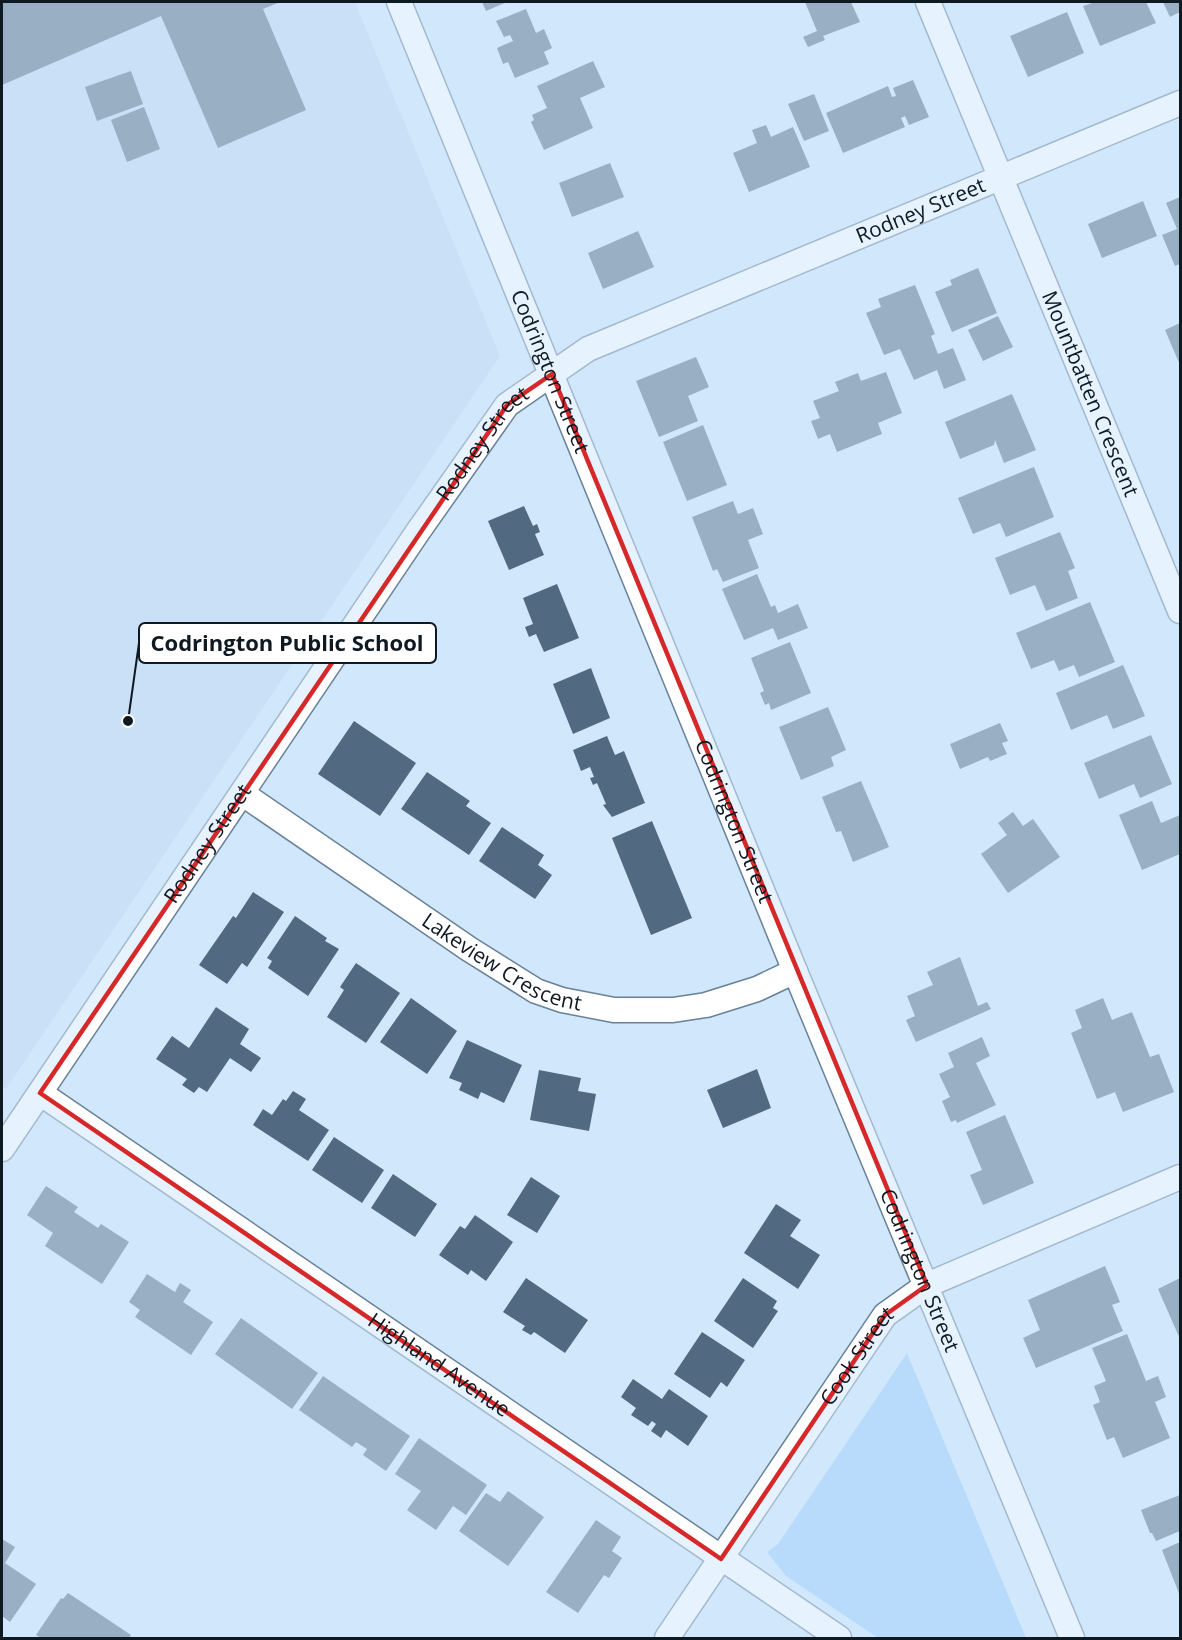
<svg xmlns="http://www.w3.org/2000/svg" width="1182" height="1640" font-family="'Open Sans',sans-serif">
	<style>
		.built { fill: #bfd8f0 }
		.green { fill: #99cbfa }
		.building { fill: #526a81 }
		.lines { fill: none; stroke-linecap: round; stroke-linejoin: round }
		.street-casing { stroke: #688199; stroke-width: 27 }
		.street { stroke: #fff; stroke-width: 24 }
		.marked { fill: none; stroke: #d62828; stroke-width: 4.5; stroke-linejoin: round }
		.labels { text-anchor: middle; stroke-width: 4.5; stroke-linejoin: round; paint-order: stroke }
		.street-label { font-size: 21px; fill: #0f1922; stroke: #fff }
		.leader { fill: none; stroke: #0f1922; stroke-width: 2 }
		.callout-dot { fill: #0f1922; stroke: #fff; stroke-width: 2 }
		.callout { fill: #fff; stroke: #0f1922; stroke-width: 2 }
		.callout-label { font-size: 22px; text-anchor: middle; font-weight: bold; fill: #0f1922 }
	</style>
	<rect width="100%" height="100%" fill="#d1e7fc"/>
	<path class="built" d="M 2,2 L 355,2 L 500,356 L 6,1089 L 2,1086 Z"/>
	<path class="green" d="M 907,1353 L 1026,1638 L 878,1638 L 786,1576 L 767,1552 L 778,1544 Z"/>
	<path class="building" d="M 2,2 L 280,2 L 263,9 L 306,110 L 218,148 L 161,16 L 2,85 Z
		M 482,2 L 507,2 L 486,11 Z
		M 805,2 L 851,2 L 860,22 L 823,36 L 825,40 L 808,47 L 803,37 L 817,31 Z
		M 1095,2 L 1146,2 L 1156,23 L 1100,46 L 1083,6 Z
		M 1163,2 L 1180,2 L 1180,12 L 1170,17 Z
		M 526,9 L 536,33 L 544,29 L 552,48 L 544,52 L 549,64 L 515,78 L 508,62 L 503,64 L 497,48 L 513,41 L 510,35 L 504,37 L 496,21 Z
		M 1067,12 L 1084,53 L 1028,77 L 1010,36 Z
		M 593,61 L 605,87 L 580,98 L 593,128 L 544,150 L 531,122 L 534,120 L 532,115 L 547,108 L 537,86 Z
		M 131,71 L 143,104 L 97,121 L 85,87 Z
		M 913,80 L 929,117 L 909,125 L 905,116 L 901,118 L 905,127 L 843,153 L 826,113 L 888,86 L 892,97 L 896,96 L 893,88 Z
		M 814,94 L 829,131 L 804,141 L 788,104 Z
		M 144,107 L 160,149 L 127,162 L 111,120 Z
		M 766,125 L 771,137 L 793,127 L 810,167 L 749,192 L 733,153 L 757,143 L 752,130 Z
		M 610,163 L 624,197 L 572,217 L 559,183 Z
		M 1180,197 L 1180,264 L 1175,266 L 1162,235 L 1177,229 L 1166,203 Z
		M 1143,201 L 1157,236 L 1102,258 L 1088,224 Z
		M 638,231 L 654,267 L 603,289 L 588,253 Z
		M 978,268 L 997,313 L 952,332 L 935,292 L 952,285 L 950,280 Z
		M 915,285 L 935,334 L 931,336 L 938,354 L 953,348 L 966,380 L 944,389 L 937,370 L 914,380 L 900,349 L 884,355 L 866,313 L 881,307 L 878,299 Z
		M 998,316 L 1013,347 L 983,361 L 968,330 Z
		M 1180,323 L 1180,365 L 1165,330 Z
		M 696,357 L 709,387 L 688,396 L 698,421 L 659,437 L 636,381 Z
		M 886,372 L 902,413 L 878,423 L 882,434 L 837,452 L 830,434 L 818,439 L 811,421 L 820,418 L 813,401 L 839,391 L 835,382 L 858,373 L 861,381 Z
		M 1012,394 L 1036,450 L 1004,463 L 995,440 L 994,445 L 960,459 L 945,422 Z
		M 703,425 L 727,485 L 687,501 L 663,442 Z
		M 1034,467 L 1054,517 L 1006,537 L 1000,523 L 973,534 L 958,498 Z
		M 733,501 L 738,514 L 753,508 L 763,534 L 748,540 L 759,568 L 723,582 L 717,569 L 713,571 L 692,517 Z
		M 524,506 L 533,526 L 537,524 L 540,532 L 535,534 L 544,555 L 509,570 L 488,521 Z
		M 1060,532 L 1075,568 L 1068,571 L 1078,598 L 1046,611 L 1035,585 L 1010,595 L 995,558 Z
		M 757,574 L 771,607 L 775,605 L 778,613 L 798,604 L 808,628 L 778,640 L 773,628 L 744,640 L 722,589 Z
		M 557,584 L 579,638 L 544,652 L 536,634 L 529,637 L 525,627 L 533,624 L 523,598 Z
		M 1090,602 L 1115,662 L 1079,677 L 1074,665 L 1059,671 L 1054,660 L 1031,669 L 1016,633 Z
		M 790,642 L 811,693 L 771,710 L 769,703 L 765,705 L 760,693 L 764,691 L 751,658 Z
		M 1123,665 L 1145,716 L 1113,729 L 1107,715 L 1071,730 L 1056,693 Z
		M 591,668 L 610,718 L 573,734 L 553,684 Z
		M 828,707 L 846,750 L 831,757 L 834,766 L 801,780 L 779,727 Z
		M 354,721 L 416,763 L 380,816 L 318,774 Z
		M 1000,723 L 1008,741 L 1002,743 L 1007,754 L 990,761 L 988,757 L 960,769 L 950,744 Z
		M 1151,735 L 1172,784 L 1140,798 L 1134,784 L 1099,799 L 1084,763 Z
		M 607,736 L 615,755 L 624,751 L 645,803 L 612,817 L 603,805 L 606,804 L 597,783 L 593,785 L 590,778 L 594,777 L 590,767 L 581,771 L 573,750 Z
		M 427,772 L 470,801 L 466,806 L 491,823 L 469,855 L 401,809 Z
		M 861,781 L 889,847 L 853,862 L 841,831 L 836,832 L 822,797 Z
		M 1152,801 L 1161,823 L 1180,815 L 1180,854 L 1142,870 L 1119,815 Z
		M 1013,812 L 1023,826 L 1033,819 L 1060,857 L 1008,893 L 981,854 L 1007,835 L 998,823 Z
		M 652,821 L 692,918 L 651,935 L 612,838 Z
		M 502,827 L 544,855 L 538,865 L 552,875 L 535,899 L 479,861 Z
		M 253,892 L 284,912 L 247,967 L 242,963 L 227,984 L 199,965 L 233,916 L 236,918 Z
		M 295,916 L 327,938 L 325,941 L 339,949 L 308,996 L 268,968 L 272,961 L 267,958 Z
		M 960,957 L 978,1006 L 987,1002 L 991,1009 L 916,1042 L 906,1020 L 915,1016 L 907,996 L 933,985 L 927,972 Z
		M 356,963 L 400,993 L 366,1043 L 327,1017 L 344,990 L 340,987 Z
		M 411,998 L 457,1031 L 427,1074 L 380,1042 Z
		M 1103,998 L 1112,1020 L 1132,1012 L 1150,1057 L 1159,1054 L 1174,1092 L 1123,1112 L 1115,1092 L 1097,1099 L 1071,1033 L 1082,1028 L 1075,1010 Z
		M 216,1007 L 249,1029 L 240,1044 L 261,1058 L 251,1072 L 230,1058 L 207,1092 L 199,1087 L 194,1093 L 182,1085 L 187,1079 L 156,1059 L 172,1036 L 189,1048 Z
		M 982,1037 L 990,1056 L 976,1063 L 996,1105 L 957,1123 L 956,1120 L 951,1122 L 942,1101 L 950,1097 L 939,1074 L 954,1067 L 948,1053 Z
		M 467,1040 L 522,1065 L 504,1103 L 481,1092 L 478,1099 L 459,1090 L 462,1083 L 449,1078 Z
		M 757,1069 L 771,1108 L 723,1128 L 707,1090 Z
		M 539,1070 L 581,1078 L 578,1091 L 596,1094 L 589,1131 L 530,1120 Z
		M 293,1091 L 306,1099 L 299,1110 L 329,1130 L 308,1161 L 253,1125 L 263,1109 L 272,1115 L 283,1099 L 286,1101 Z
		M 1005,1115 L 1034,1183 L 983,1205 L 970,1175 L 982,1170 L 966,1132 Z
		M 334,1137 L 384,1170 L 362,1203 L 312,1170 Z
		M 393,1174 L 437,1204 L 415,1237 L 371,1208 Z
		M 531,1177 L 560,1196 L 537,1233 L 507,1215 Z
		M 46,1186 L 78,1207 L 74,1212 L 98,1228 L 101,1224 L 129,1242 L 102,1284 L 45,1246 L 53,1233 L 27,1215 Z
		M 776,1204 L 801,1220 L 790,1236 L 820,1255 L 798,1289 L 744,1253 Z
		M 475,1215 L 513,1242 L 486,1281 L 471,1270 L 468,1275 L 439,1255 L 460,1226 L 465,1229 Z
		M 1105,1266 L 1120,1302 L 1112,1305 L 1123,1331 L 1036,1368 L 1023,1338 L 1040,1330 L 1028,1300 Z
		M 147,1274 L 175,1292 L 180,1283 L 191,1290 L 183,1302 L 213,1322 L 191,1355 L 135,1317 L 140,1310 L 129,1302 Z
		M 526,1278 L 588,1320 L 565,1353 L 534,1332 L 531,1335 L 522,1330 L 525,1326 L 503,1312 Z
		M 743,1278 L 777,1301 L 773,1308 L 778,1311 L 753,1348 L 714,1321 Z
		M 1180,1278 L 1180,1339 L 1158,1289 Z
		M 241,1318 L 318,1373 L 292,1409 L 215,1354 Z
		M 702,1332 L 745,1360 L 727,1387 L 721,1382 L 710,1398 L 674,1374 Z
		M 1127,1334 L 1146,1381 L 1158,1376 L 1166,1397 L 1155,1402 L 1170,1438 L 1123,1458 L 1114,1437 L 1107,1440 L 1093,1405 L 1100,1402 L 1094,1386 L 1106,1381 L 1092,1348 Z
		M 323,1376 L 410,1436 L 386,1471 L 363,1455 L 367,1449 L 356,1442 L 352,1447 L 299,1410 Z
		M 633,1379 L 662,1399 L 669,1389 L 708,1416 L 688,1446 L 666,1430 L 661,1438 L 651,1431 L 656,1424 L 652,1421 L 648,1426 L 631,1415 L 636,1408 L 621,1397 Z
		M 419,1438 L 487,1485 L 466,1515 L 453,1506 L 436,1530 L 407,1510 L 421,1491 L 395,1474 Z
		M 508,1491 L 544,1517 L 508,1566 L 459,1531 L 486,1493 L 500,1502 Z
		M 1180,1495 L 1180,1531 L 1156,1541 L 1152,1533 L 1150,1533 L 1141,1510 Z
		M 596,1520 L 621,1537 L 612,1551 L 622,1558 L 609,1578 L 604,1575 L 578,1613 L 546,1592 Z
		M 2,1539 L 15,1547 L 5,1563 L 36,1584 L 10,1622 L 2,1616 Z
		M 1180,1542 L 1180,1596 L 1162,1550 Z
		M 68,1593 L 131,1635 L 129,1638 L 41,1638 L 36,1635 L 61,1598 L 63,1599 Z"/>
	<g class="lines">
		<g class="street-casing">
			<g id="street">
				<path id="s1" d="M 399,2 L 795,971 L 1072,1638"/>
				<path id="s2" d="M 928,2 L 1180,611"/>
				<path id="s3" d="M 243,794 L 469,949 L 536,991 L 562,1000 L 614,1010 L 673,1010 L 706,1005 L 757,989 L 795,971"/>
				<path id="s4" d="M 40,1093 L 839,1638"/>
				<path id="s5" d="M 2,1149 L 417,533 L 507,405 L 588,349 L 1180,103"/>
				<path id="s6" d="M 667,1638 L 885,1315 L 927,1285 L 1180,1177"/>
			</g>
		</g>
		<use href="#street" class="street"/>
	</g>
	<path d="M0 0H1182V1640H0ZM 552,374 L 927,1285 L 885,1315 L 721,1559 L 40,1093 L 507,405 Z" fill="#d1e7fc" fill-opacity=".55" fill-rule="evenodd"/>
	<path class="marked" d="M 552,374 L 927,1285 L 885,1315 L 721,1559 L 40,1093 L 507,405 Z"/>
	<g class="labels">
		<g class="street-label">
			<text dy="7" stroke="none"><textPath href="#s5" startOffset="1358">Rodney Street</textPath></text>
			<text dy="7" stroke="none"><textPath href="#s1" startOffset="399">Codrington Street</textPath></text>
			<text dy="7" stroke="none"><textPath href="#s2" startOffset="424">Mountbatten Crescent</textPath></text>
			<text dy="7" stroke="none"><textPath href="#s5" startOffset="854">Rodney Street</textPath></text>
			<text dy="7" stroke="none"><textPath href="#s1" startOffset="885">Codrington Street</textPath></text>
			<text dy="7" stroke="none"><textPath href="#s5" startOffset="368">Rodney Street</textPath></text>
			<text dy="7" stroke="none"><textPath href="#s3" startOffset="310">Lakeview Crescent</textPath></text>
			<text dy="7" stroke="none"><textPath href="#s1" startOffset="1371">Codrington Street</textPath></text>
			<text dy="7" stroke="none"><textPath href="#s6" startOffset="340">Cook Street</textPath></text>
			<text dy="7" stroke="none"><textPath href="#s4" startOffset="483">Highland Avenue</textPath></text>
		</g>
	</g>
	<path class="leader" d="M128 721L139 643"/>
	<circle class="callout-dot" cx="128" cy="721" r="6"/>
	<rect class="callout" x="139" y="623" width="297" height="40" rx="6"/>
	<g class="callout-label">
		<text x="287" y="651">Codrington Public School</text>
	</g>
	<rect width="1182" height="1640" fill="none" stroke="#0f1922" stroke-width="6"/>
</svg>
